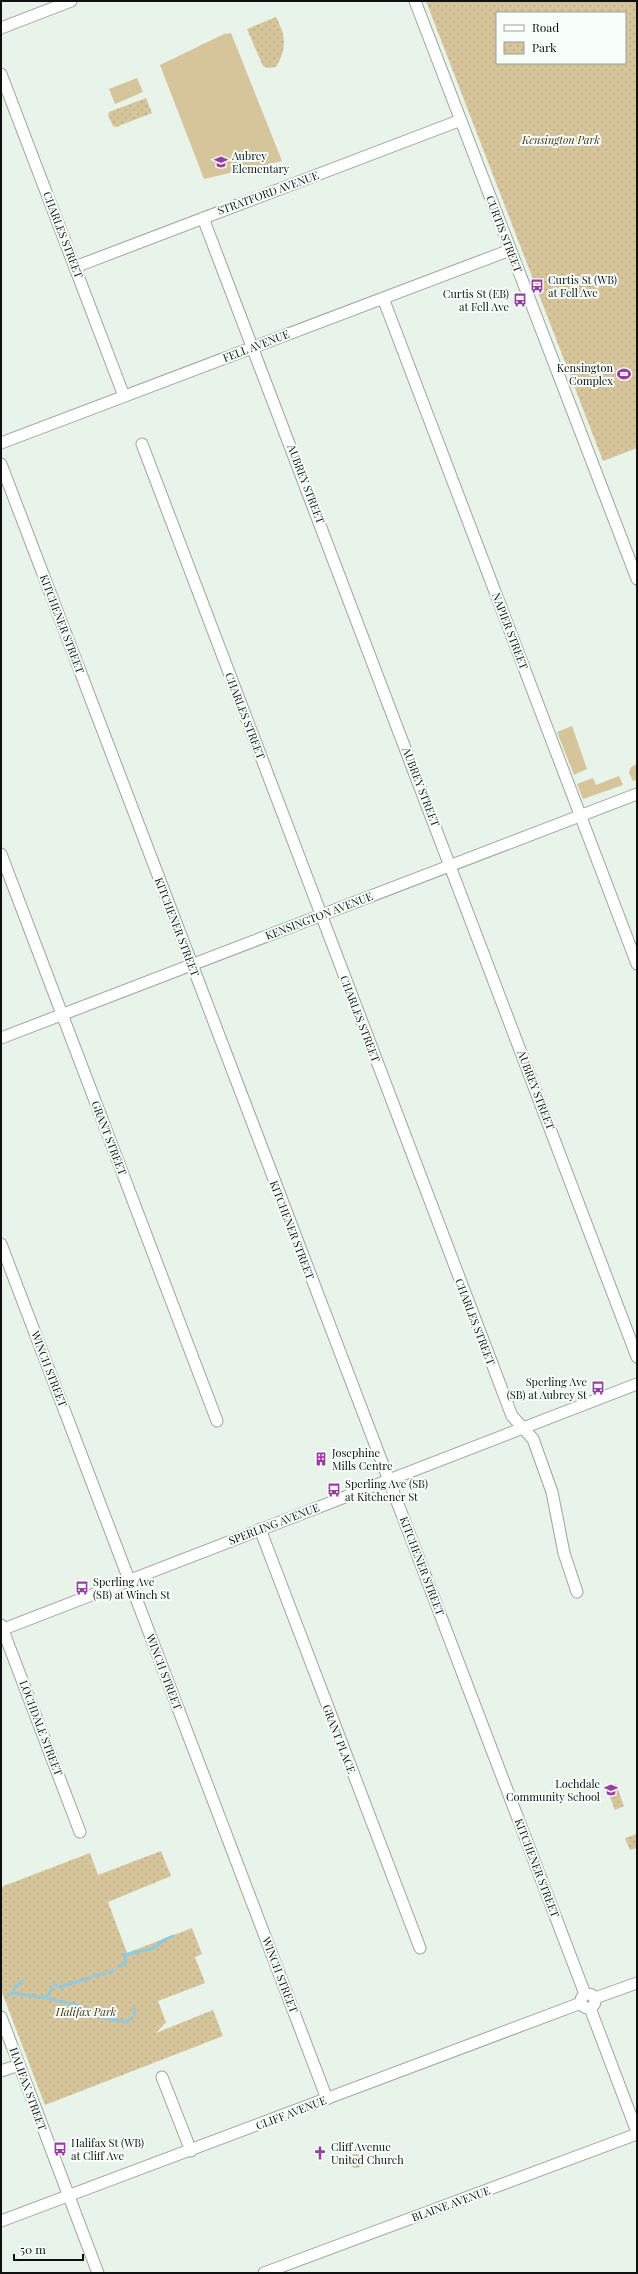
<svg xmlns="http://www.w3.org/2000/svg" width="638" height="2274" font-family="'Playfair Display',serif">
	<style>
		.grass { fill: #d6c49b }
		.park { fill: url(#park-dots); fill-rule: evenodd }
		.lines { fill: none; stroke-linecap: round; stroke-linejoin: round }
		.stream { stroke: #91cade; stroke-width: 3 }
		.minor-casing { stroke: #9ba69e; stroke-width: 13 }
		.minor { stroke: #fff; stroke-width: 11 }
		.labels { text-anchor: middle; stroke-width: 4; stroke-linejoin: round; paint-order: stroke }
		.park-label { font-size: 11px; font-style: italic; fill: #43340e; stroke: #f8fffa }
		.poi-label { font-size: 11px; fill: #0e110f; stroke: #f8fffa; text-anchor: start }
		.street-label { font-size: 11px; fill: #0e110f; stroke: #f8fffa }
	</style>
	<defs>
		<pattern id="park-dots" width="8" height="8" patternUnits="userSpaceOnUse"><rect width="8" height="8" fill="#d6c49b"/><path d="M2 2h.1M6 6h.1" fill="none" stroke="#b6a784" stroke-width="1.8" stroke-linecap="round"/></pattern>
	</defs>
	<rect width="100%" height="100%" fill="#e8f3ea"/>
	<path class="grass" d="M 231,33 L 282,161 L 204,179 L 160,65 L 224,34 Z
		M 137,78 L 143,92 L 115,104 L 109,89 Z
		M 572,726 L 587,769 L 574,775 L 557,732 Z
		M 637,764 L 637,780 L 633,781 L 629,773 L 631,767 Z
		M 619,776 L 623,785 L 583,799 L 577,784 L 593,778 L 596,785 Z"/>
	<path class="park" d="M 426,1 L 637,1 L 637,448 L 603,461 ZM 497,13 L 625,13 L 625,63 L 497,63 Z
		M 276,17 C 286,36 287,48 276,67 L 268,68 L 263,66 L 247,29 Z
		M 146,98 L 152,113 L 116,127 L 113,126 L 108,115 L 109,112 Z
		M 616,1784 L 624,1806 L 615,1810 L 606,1787 Z
		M 637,1834 L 637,1848 L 630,1850 L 625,1838 Z
		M 161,1851 L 171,1876 L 108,1902 L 127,1953 L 192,1928 L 202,1954 L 195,1957 L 205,1983 L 158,2001 L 166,2022 L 156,2033 L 213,2010 L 223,2036 L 45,2105 L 1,1990 L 1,1887 L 90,1853 L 98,1875 Z
		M349 2161a7 7 0 1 1 14 0a7 7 0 1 1-14 0Z"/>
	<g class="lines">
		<path class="stream" d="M 120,1967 L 126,1962 L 124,1955 L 154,1948 L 164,1940 L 173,1936
			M 109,1972 L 114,1970
			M 93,1976 L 105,1974
			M 54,1984 L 60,1987 L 89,1978
			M 14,1988 L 23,1981
			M 8,1995 L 12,1993 L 46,1998 L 52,1988
			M 46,1998 L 80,2006 L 96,2017
			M 134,2008 L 135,2015
			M 101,2017 L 126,2022 L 132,2018"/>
		<g class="minor-casing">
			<path id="minor" d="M 415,1 L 637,579
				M 1,28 L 71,1
				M 1,74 L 124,396
				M 203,218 L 637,1357
				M 75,267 L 461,120
				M 383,298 L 637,964
				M 1,443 L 510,250
				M 142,444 L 512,1416 L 533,1439 L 552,1492 L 564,1553 L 577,1592
				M 1,464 L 585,1994
				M 1,854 L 217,1421
				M 1,1038 L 637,794
				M 1,1244 L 327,2099
				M 260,1529 L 420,1948
				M 1,1625 L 80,1832
				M 1,1630 L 637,1384
				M581 2001a7 7 0 1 1 14 0a7 7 0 1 1-14 0Z
				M 595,1998 L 637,1983
				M 590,2008 L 637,2132
				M 1,2017 L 98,2273
				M 1,2071 L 19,2065
				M 162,2077 L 191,2151
				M 1,2221 L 581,2003
				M 264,2273 L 637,2134"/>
		</g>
		<use href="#minor" class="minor"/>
	</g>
	<defs>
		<g id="school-bare" transform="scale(1.08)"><path d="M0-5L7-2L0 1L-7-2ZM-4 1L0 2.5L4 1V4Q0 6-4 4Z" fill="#983ca6" stroke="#f8fffa" stroke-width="2.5" paint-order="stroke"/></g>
		<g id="bus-bare" transform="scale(1.08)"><path d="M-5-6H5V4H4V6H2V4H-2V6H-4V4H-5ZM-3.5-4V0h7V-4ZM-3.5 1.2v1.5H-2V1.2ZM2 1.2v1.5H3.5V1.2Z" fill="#983ca6" stroke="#f8fffa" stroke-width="2.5" paint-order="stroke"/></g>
		<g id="stadium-bare" transform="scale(1.08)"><path d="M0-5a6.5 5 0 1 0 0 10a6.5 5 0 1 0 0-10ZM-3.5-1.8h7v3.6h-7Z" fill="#983ca6" stroke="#f8fffa" stroke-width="2.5" paint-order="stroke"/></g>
		<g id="building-bare" transform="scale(1.08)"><path d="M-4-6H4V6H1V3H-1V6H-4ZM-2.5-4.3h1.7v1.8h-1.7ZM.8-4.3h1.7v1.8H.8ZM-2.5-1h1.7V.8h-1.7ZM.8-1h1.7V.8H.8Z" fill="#983ca6" stroke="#f8fffa" stroke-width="2.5" paint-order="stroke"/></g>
		<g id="church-bare" transform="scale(1.08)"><path d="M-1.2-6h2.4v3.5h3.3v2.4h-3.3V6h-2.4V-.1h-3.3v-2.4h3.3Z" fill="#983ca6" stroke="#f8fffa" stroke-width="2.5" paint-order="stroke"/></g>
	</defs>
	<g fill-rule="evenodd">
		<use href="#school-bare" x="221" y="162"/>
		<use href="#bus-bare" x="537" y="286"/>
		<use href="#bus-bare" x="520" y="300"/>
		<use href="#stadium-bare" x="624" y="374"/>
		<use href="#bus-bare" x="598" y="1388"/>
		<use href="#building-bare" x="321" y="1459"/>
		<use href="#bus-bare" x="334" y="1490"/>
		<use href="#bus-bare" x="82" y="1588"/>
		<use href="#school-bare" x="611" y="1790"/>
		<use href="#bus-bare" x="60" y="2149"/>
		<use href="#church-bare" x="320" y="2153"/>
	</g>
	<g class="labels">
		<g class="park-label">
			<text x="561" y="144">Kensington Park</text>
			<text x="86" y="2016">Halifax Park</text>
		</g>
		<g class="poi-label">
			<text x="232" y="160">Aubrey<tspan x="232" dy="13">Elementary</tspan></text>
			<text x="548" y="284">Curtis St (WB)<tspan x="548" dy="13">at Fell Ave</tspan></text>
			<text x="509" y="298" text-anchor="end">Curtis St (EB)<tspan x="509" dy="13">at Fell Ave</tspan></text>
			<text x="613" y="372" text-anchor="end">Kensington<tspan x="613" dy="13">Complex</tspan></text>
			<text x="587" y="1386" text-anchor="end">Sperling Ave<tspan x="587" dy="13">(SB) at Aubrey St</tspan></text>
			<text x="332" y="1457">Josephine<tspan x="332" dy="13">Mills Centre</tspan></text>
			<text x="345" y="1488">Sperling Ave (SB)<tspan x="345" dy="13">at Kitchener St</tspan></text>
			<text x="93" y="1586">Sperling Ave<tspan x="93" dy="13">(SB) at Winch St</tspan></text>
			<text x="600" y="1788" text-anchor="end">Lochdale<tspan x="600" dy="13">Community School</tspan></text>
			<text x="71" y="2147">Halifax St (WB)<tspan x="71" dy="13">at Cliff Ave</tspan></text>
			<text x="331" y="2151">Cliff Avenue<tspan x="331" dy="13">United Church</tspan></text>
		</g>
		<g class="street-label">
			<text transform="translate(268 193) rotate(-20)" y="4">STRATFORD AVENUE</text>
			<text transform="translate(504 234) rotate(69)" y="4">CURTIS STREET</text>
			<text transform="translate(63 235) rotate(69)" y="4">CHARLES STREET</text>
			<text transform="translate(256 346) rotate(-21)" y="4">FELL AVENUE</text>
			<text transform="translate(306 484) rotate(69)" y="4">AUBREY STREET</text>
			<text transform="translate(62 624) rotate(69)" y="4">KITCHENER STREET</text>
			<text transform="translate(510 631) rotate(69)" y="4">NAPIER STREET</text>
			<text transform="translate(245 716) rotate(69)" y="4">CHARLES STREET</text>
			<text transform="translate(421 787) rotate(69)" y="4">AUBREY STREET</text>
			<text transform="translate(319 916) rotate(-21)" y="4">KENSINGTON AVENUE</text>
			<text transform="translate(177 927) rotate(69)" y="4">KITCHENER STREET</text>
			<text transform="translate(360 1019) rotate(69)" y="4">CHARLES STREET</text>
			<text transform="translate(536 1090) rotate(69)" y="4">AUBREY STREET</text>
			<text transform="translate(109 1138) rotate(69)" y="4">GRANT STREET</text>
			<text transform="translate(292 1230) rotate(69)" y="4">KITCHENER STREET</text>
			<text transform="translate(475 1322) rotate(69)" y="4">CHARLES STREET</text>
			<text transform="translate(49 1369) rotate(69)" y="4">WINCH STREET</text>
			<text transform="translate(274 1524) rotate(-21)" y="4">SPERLING AVENUE</text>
			<text transform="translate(422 1566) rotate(69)" y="4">KITCHENER STREET</text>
			<text transform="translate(164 1672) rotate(69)" y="4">WINCH STREET</text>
			<text transform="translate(41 1728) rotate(69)" y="4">LOCHDALE STREET</text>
			<text transform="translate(339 1739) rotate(69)" y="4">GRANT PLACE</text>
			<text transform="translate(537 1868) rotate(69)" y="4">KITCHENER STREET</text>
			<text transform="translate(280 1975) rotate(69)" y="4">WINCH STREET</text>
			<text transform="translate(28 2089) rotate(70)" y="4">HALIFAX STREET</text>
			<text transform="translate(291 2113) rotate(-21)" y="4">CLIFF AVENUE</text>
			<text transform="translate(451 2204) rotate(-20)" y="4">BLAINE AVENUE</text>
		</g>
	</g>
	<rect width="638" height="2274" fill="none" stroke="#0e110f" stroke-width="4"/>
	<rect x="496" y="12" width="130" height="52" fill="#f8fffa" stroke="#9aa09c"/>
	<rect x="504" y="25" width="20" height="6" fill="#ffffff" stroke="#9aa09c"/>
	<text x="532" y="32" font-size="12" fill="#0e110f">Road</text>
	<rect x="504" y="42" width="20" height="12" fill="url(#park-dots)" stroke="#9aa09c"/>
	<text x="532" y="52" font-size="12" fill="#0e110f">Park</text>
	<path d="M14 2254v6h69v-6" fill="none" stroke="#0e110f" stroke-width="2"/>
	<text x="20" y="2254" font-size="12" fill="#0e110f" stroke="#f8fffa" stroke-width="3" paint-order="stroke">50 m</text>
</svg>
